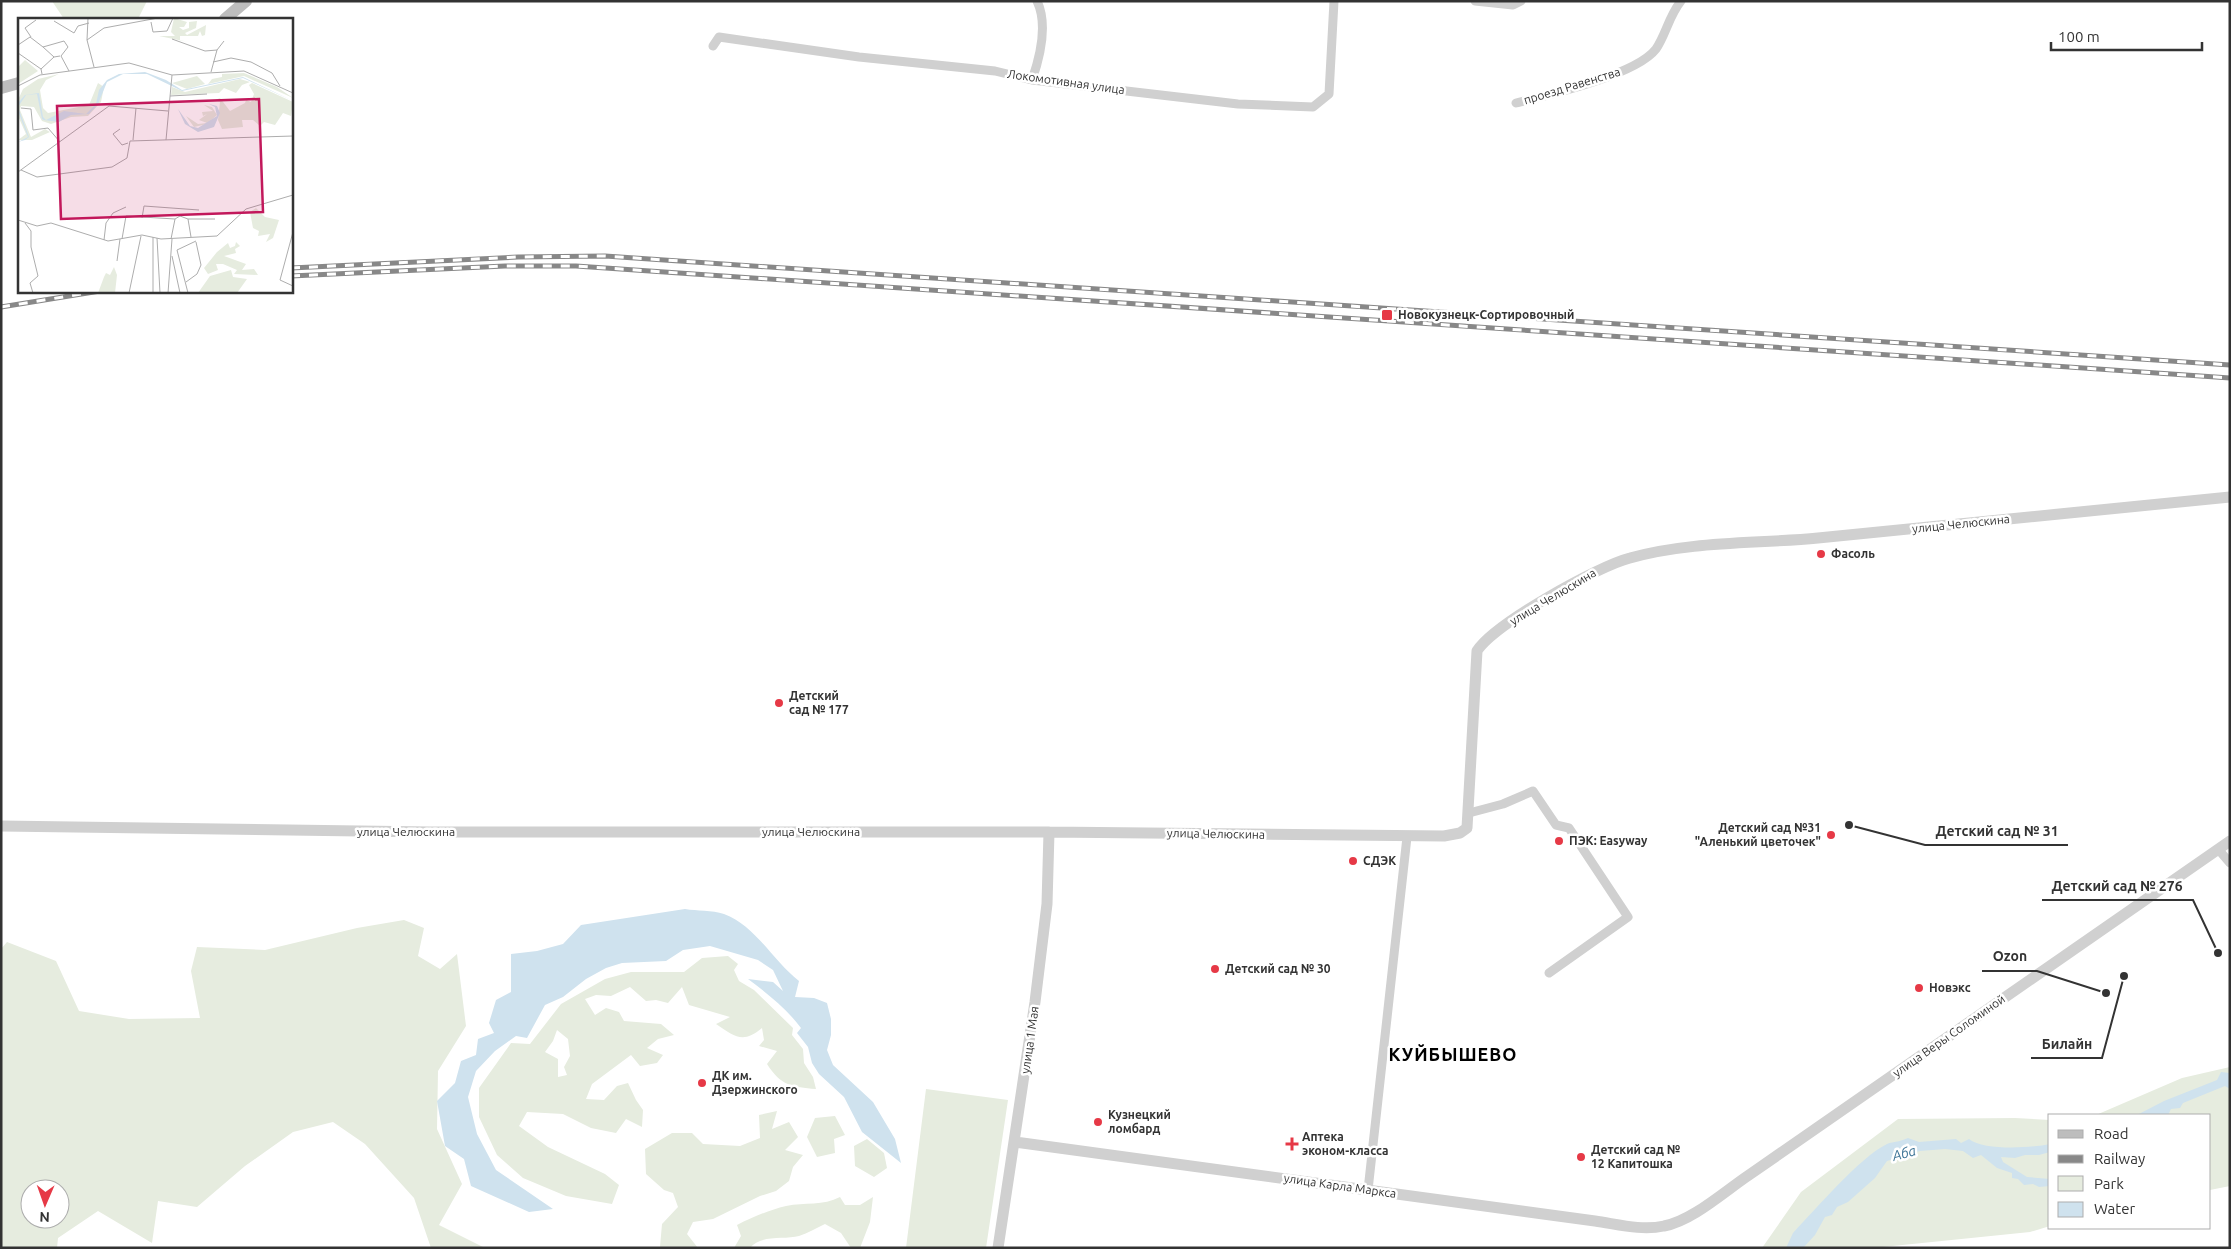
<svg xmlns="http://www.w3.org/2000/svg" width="2231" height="1249" font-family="Ubuntu,sans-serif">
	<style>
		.green { fill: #e6ecdf; fill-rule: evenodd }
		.water { fill: #cfe2ee }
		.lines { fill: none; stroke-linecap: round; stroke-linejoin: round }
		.minor { stroke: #d0d0d0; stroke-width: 9 }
		.tertiary { stroke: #d0d0d0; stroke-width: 11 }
		.secondary { stroke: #bdbdbd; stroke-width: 12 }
		.rail-casing { stroke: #888; stroke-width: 5 }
		.rail { stroke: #fff; stroke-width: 3; stroke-dasharray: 9; stroke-linecap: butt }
		.poi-dot { fill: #e63946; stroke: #fff; stroke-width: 2 }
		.labels { text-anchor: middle; stroke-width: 5; stroke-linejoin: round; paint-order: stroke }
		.street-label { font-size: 12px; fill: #333; stroke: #fff }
		.poi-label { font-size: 12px; font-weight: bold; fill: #333; stroke: #fff; text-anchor: start }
		.water-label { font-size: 14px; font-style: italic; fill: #3f7597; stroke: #fff }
		.district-label { font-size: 18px; font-weight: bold; letter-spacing: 1px; fill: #000; stroke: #fff }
		.inset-road { fill: none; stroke: #adadad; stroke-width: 1 }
		.view { fill: #c2185b; fill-opacity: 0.15; stroke: #c2185b; stroke-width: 2.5 }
		.inset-edge { fill: none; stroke: #333; stroke-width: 2.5 }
		.leader { fill: none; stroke: #333; stroke-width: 2 }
		.callout-dot { fill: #333; stroke: #fff; stroke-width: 2 }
		.callout-label { font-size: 14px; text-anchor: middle; font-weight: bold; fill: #333; stroke: #fff; stroke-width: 5; stroke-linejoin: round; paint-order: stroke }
	</style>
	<rect width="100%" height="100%" fill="#fff"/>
	<path class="green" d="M 52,1 L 147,1 L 138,19 L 64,19 Z
		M 404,920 L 424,928 L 418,956 L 440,969 L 457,954 L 466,1026 L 438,1071 L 437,1129 L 462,1184 L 439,1225 L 485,1248 L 431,1248 L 414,1198 L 365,1144 L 333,1122 L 293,1132 L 245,1166 L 197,1207 L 158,1201 L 152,1243 L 98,1211 L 58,1238 L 57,1248 L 1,1248 L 1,949 L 7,942 L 56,961 L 79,1011 L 129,1019 L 200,1018 L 191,971 L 197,947 L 265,950 L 357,928 ZM 30,1189 L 60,1189 L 60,1219 L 30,1219 Z
		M 728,956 L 738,964 L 734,970 L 739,981 L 754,990 L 793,1028 L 792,1035 L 803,1049 L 804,1063 L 813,1077 L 816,1089 C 792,1087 781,1086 767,1064 L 777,1051 L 759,1046 L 764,1040 L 762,1028 C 743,1044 735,1037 716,1024 L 730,1017 L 689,1005 L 682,987 L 668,1003 L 656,1000 L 646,1001 L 630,987 L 611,996 L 596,995 L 585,999 L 595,1015 L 606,1008 L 619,1012 L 624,1021 L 661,1024 L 674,1035 L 658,1039 L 647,1048 L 663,1055 L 657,1063 L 640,1066 L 631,1055 L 592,1084 L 586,1099 L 604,1100 L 617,1086 L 628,1083 L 636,1100 L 643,1110 L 642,1127 L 626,1119 L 616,1133 L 591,1128 L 563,1114 L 527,1112 L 519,1126 L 548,1147 L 605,1174 L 619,1185 L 612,1204 L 566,1196 L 523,1178 L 497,1155 L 479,1117 L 479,1088 L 511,1043 L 530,1044 L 561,1004 L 605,979 L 631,972 L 684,972 L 702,958 ZM 557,1030 L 568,1039 L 570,1056 L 564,1067 L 567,1075 L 558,1077 L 558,1059 L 545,1052 L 553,1041 Z
		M 2230,1067 L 2230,1186 L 2210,1190 L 2210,1115 L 2096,1115 L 2182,1078 Z
		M 926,1089 L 1008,1100 L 986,1248 L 906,1248 Z
		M 777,1111 L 772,1129 L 789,1122 L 798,1137 L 785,1150 L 803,1155 L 793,1167 L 789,1181 L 776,1191 L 760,1196 L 713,1219 L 693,1222 L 687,1234 L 698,1248 L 660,1247 L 662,1224 L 678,1207 L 673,1193 L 664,1190 L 646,1174 L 645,1149 L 672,1133 L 692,1133 L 703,1144 L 740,1146 L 760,1138 L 759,1115 Z
		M 835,1116 L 845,1135 L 834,1139 L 835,1153 L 817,1157 L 807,1137 L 815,1118 Z
		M 2015,1118 L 2050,1120 L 2050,1226 L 2030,1232 L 1873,1248 L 1762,1248 L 1801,1192 L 1898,1119 Z
		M 867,1139 L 884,1153 L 887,1168 L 874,1177 L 855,1166 L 854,1146 Z
		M 840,1197 L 845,1205 L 860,1205 L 873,1197 L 870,1222 L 860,1248 L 851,1248 L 841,1233 L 825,1224 C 816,1228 808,1233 799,1236 C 785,1240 761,1234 750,1248 L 734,1248 L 741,1236 L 737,1225 C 753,1217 769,1210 786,1206 C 805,1202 823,1206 840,1197 Z"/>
	<path class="water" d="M 685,909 C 697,911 712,910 724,914 C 756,926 773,961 799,981 L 795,997 L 814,998 L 827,1003 L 831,1019 L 831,1035 L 827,1050 L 833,1065 L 873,1102 L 895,1139 L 901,1163 L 862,1132 L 844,1097 L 819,1074 L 812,1063 L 808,1047 L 797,1033 L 801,1028 C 787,1009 767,993 748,979 L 773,982 L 783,991 L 773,970 L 758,960 L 710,946 L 683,950 L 666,961 L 622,963 L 606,968 L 586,979 L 563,997 L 545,1005 L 527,1038 L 516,1036 L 495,1051 L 476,1071 L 468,1097 L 477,1134 L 496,1170 L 553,1209 L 529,1212 L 471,1186 L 464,1159 L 445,1146 L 437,1101 L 455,1083 L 461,1061 L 476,1055 L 478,1039 L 494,1033 L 489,1023 L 496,1000 L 511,992 L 511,954 L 537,951 L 563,944 L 581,925 Z
		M 2221,1072 L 2230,1073 L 2230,1089 L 2225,1086 L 2183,1103 L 2180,1108 L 2171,1109 L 2168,1115 L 2137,1115 L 2164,1101 L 2217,1080 Z
		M 1908,1138 L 1919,1142 L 1956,1139 L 1961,1143 L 1969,1139 C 1984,1151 2031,1148 2050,1144 L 2050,1152 L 2039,1155 L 2025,1155 L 2015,1158 L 2001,1157 L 2003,1162 L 2027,1177 L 2050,1179 L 2050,1186 L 2039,1187 L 2033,1184 L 2024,1185 L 2018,1179 L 2012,1178 L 2012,1173 L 1997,1168 L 1981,1155 L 1973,1158 L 1963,1151 L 1945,1149 L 1920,1151 L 1887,1161 L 1875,1178 L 1848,1202 L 1837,1207 L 1832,1215 L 1825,1217 L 1815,1235 L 1803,1248 L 1786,1248 L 1793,1233 C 1815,1210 1860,1157 1887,1144 C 1891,1142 1900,1142 1908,1138 Z"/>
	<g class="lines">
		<path class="minor" d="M 1475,1 L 1513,5 L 1521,1
			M 713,46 L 719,37 L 859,57 L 995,71 L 1032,80 L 1238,104 L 1313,107 L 1329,94 L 1334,1
			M 1032,80 C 1040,57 1048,24 1037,1
			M 1516,103 C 1549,95 1636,75 1656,49 C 1666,34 1669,16 1681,1
			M 1469,813 L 1503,804 L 1533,791 L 1556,825 L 1569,828 L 1628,917 L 1549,973
			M 2218,849 L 2230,863
			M 1368,1190 L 1407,837"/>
		<path class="tertiary" d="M 1,826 L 430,832 L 1049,832 L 1444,836 L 1460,833 L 1467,828 L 1477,651 C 1494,624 1598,566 1630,558 C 1691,541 1756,544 1818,538 C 1955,524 2092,510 2230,497
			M 1015,1142 L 1595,1221 C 1617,1224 1641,1231 1664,1226 C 1692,1221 1725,1191 1749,1175 L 2230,841
			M 998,1248 L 1035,1002 L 1047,904 L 1049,832"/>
		<path class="secondary" d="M 225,19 L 246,1
			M 1,88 L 19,83"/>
		<g class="rail-casing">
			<path id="rail" d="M 291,268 L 518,257 L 605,256 L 2230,365
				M 291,276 L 505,266 L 576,266 L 2230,378
				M 1,307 L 100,291"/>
		</g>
		<use href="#rail" class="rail"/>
	</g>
	<g class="poi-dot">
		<rect x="1381" y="309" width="12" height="12" rx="2.5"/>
		<circle cx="1821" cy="554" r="5"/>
		<circle cx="779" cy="703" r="5"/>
		<circle cx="1831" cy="835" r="5"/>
		<circle cx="1559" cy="841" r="5"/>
		<circle cx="1353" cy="861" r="5"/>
		<circle cx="1215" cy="969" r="5"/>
		<circle cx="1919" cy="988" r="5"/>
		<circle cx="702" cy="1083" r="5"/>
		<circle cx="1098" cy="1122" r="5"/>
		<path d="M1289.5 1136.5h5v5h5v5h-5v5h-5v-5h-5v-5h5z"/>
		<circle cx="1581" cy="1157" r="5"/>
	</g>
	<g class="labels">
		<g class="street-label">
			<text transform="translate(1066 82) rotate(8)" y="4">Локомотивная улица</text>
			<text transform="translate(1572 86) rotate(-17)" y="4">проезд Равенства</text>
			<text transform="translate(1961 524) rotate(-6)" y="4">улица Челюскина</text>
			<text transform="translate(1553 597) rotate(-31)" y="4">улица Челюскина</text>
			<text x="406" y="836">улица Челюскина</text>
			<text x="811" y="836">улица Челюскина</text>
			<text transform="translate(1216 834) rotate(1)" y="4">улица Челюскина</text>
			<text transform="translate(1949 1036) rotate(-35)" y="4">улица Веры Соломиной</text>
			<text transform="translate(1030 1040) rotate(-82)" y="4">улица 1 Мая</text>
			<text transform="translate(1340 1186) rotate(8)" y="4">улица Карла Маркса</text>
		</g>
		<g class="poi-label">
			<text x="1398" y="319">Новокузнецк-Сортировочный</text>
			<text x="1831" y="558">Фасоль</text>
			<text x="789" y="700">Детский<tspan x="789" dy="14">сад № 177</tspan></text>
			<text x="1821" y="832" text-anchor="end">Детский сад №31<tspan x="1821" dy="14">"Аленький цветочек"</tspan></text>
			<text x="1569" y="845">ПЭК: Easyway</text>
			<text x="1363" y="865">СДЭК</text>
			<text x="1225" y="973">Детский сад № 30</text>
			<text x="1929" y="992">Новэкс</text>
			<text x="712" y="1080">ДК им.<tspan x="712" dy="14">Дзержинского</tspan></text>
			<text x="1108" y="1119">Кузнецкий<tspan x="1108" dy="14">ломбард</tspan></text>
			<text x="1302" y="1141">Аптека<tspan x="1302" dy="14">эконом-класса</tspan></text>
			<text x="1591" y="1154">Детский сад №<tspan x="1591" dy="14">12 Капитошка</tspan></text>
		</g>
		<g class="water-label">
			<text transform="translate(1904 1153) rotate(-15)" y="5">Аба</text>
		</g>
		<g class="district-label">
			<text x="1453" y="1061">КУЙБЫШЕВО</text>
		</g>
	</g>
	<g transform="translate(18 18)">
		<rect width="275" height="275" fill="#fff"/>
		<path d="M 156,0 L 169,4 L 166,9 L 161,9 L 165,12 L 171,10 L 171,4 L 179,3 L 178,10 L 167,15 L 169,17 L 188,7 L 187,17 L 184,18 L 182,13 L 180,18 L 162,18 L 162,22 L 170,24 L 141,18 L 157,18 L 153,14 ZM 7,42 L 20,53 L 0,66 L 0,49 ZM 226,55 L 259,69 L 275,80 L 226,58 L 190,66 L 194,61 L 204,59 L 204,56 ZM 41,56 L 28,62 L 22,72 L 25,90 L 30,95 L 71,87 L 80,65 L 86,69 L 83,84 L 70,98 L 53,99 L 33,106 L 24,103 L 16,89 L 3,88 L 2,92 L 13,119 L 27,111 L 32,114 L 14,122 L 0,122 L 8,116 L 0,98 L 0,82 L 5,71 L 20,61 ZM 179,58 L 187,66 L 169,71 L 154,65 ZM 222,61 L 232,64 L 224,67 L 218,75 L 206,70 L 201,75 L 153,77 L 154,69 L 167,74 ZM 234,65 L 275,84 L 273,98 L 265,95 L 257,107 L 246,104 L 242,108 L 235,102 L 224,102 L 225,109 L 204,111 L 200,102 L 202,84 L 197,82 L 202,80 L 212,93 L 227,85 L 228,82 L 233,84 L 236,76 L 231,67 ZM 186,87 L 194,89 L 199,97 L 189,106 L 176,109 L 168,98 L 180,106 L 189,105 L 181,102 L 189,96 L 185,98 L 184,94 L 195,93 ZM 238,190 L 247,199 L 261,202 L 255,220 L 248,224 L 252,216 L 240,218 L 241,213 L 235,210 L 232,194 ZM 218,224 L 222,228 L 217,231 L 218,235 L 206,238 L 228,246 L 224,252 L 236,251 L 240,257 L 216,256 L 219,252 L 205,246 L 198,246 L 200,252 L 190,256 L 186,250 L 199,234 L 210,225 L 212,230 L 217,228 ZM 96,249 L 99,257 L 97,275 L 80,275 L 86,259 L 88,255 L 92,257 ZM 213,252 L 215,259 L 229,261 L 219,275 L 180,275 L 192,258 Z" fill="#e6ecdf"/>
		<path d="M 127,54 L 148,62 L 164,72 L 225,59 L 275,83 L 225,60 L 164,73 L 129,56 L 105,56 L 89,64 L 80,86 L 71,96 L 53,97 L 41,104 L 26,102 L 24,101 L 19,76 L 8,77 L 0,89 L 11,119 L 7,122 L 0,124 L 10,119 L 0,93 L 0,85 L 7,77 L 21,75 L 25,99 L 28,102 L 46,93 L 68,96 L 78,86 L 81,72 L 89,62 L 101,56 ZM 191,86 L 199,88 L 202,95 L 196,109 L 180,114 L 167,106 L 160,91 L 172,108 L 180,110 L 199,98 L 197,89 Z" fill="#cfe2ee"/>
		<path class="inset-road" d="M 36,3 L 56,15 L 60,8 L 71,5M 133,4 L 135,14 L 149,13 L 155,0M 13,19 L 7,10 L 18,2M 154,21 L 187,33 L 199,32M 69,22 L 70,0M 0,27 L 12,19 L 25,29 L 46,23 L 50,29 L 43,38 L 51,53M 25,29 L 36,39 L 42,38M 0,35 L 23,51M 195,44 L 213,40 L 233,44 L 254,55 L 262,68M 76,49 L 69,22 L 86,10 L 140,0M 193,54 L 199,32 L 206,23M 24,56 L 23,51 L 36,39M 0,68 L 22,57 L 111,45 L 154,57 L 226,53 L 275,75M 152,78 L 189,76M 3,90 L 13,91 L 15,112 L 30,110 L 42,124M 102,111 L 95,116 L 104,127 L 110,125M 115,122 L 118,90M 148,122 L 154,57M 3,152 L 19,159 L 94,149 L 109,140 L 112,123 L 275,118M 0,154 L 91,88 L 150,93M 124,200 L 126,188 L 181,192M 157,201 L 162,198 L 170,201 L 197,201M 170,201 L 173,219M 0,202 L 19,208 L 33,205 L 90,223 L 124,217 L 143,221 L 199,218 L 228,191 L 275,177M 7,205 L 13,213 L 13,229 L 20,258 L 12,265 L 15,275M 275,214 L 262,262 L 275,268M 139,220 L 142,275M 104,221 L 108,198 L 157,201 L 153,221M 86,222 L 88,205 L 95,195 L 108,189M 154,238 L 162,275M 99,243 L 102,221M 168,264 L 179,256 L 183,247 L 178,224M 111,275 L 123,218M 135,275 L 135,219M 150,275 L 154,221M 170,275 L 159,232 L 178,223"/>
		<path class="view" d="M 241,81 L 245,194 L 43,201 L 39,88 Z"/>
		<rect width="275" height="275" class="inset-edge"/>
	</g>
	<path class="leader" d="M1849 825L1925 845H2068M2218 953L2193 900H2042M2106 993L2037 971H1982M2124 976L2102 1058H2031"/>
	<g class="callout-dot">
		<circle cx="1849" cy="825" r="5"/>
		<circle cx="2218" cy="953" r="5"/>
		<circle cx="2106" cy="993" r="5"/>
		<circle cx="2124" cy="976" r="5"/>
	</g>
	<g class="callout-label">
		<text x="1997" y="836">Детский сад № 31</text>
		<text x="2117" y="891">Детский сад № 276</text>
		<text x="2010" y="961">Ozon</text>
		<text x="2067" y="1049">Билайн</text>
	</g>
	<rect width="2231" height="1249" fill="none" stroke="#333333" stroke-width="5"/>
	<rect x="2048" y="1114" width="162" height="115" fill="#ffffff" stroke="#adadad"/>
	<rect x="2058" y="1130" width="25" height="8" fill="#bdbdbd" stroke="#adadad"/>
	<text x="2094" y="1139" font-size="15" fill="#333333">Road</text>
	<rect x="2058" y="1155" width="25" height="8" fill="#888888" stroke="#adadad"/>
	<text x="2094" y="1164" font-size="15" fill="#333333">Railway</text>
	<rect x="2058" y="1176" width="25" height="15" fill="#e6ecdf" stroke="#adadad"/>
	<text x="2094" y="1189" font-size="15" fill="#333333">Park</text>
	<rect x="2058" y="1202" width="25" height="15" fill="#cfe2ee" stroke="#adadad"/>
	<text x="2094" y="1214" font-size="15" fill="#333333">Water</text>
	<g transform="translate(45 1204) rotate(182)"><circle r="24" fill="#ffffff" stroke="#adadad"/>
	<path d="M0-4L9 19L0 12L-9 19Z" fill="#e63946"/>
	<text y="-8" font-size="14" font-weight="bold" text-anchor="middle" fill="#333333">N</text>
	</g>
	<path d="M2051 42v8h151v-8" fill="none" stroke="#333333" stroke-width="2.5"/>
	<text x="2058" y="42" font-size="15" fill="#333333" stroke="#ffffff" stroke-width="4" paint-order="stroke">100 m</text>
</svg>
